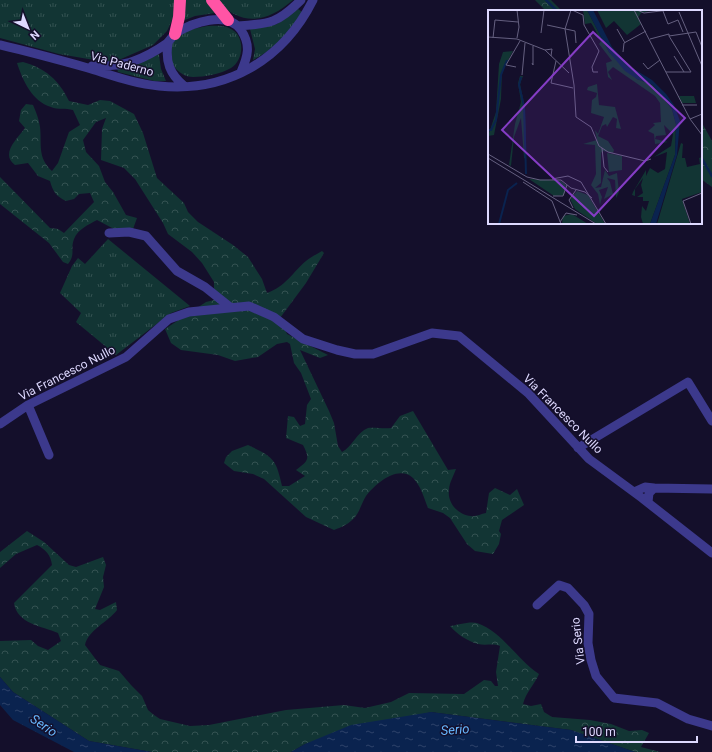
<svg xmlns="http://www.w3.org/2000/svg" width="712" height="752" font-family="Roboto,sans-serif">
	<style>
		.grass { fill: url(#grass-tufts) }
		.forest { fill: url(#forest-crowns) }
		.water { fill: url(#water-ripples) }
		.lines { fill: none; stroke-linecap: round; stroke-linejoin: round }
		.stream { stroke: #0a234f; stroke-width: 2.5 }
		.minor { stroke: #3c398c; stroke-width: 9 }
		.highway { stroke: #ff54a5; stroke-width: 12 }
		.labels { text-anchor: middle; stroke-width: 3; stroke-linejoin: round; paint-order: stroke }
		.street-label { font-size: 12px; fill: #ded9ff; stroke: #140f2b }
		.water-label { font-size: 13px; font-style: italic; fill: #67b8ff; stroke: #140f2b }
		.inset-river { fill: none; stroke: #0a234f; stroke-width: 2 }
		.inset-road { fill: none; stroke: #656080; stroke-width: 1 }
		.view { fill: #853dc5; fill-opacity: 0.15; stroke: #853dc5; stroke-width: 2 }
		.inset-edge { fill: none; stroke: #ded9ff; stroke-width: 2 }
	</style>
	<defs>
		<pattern id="grass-tufts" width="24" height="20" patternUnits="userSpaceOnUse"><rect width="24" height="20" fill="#123534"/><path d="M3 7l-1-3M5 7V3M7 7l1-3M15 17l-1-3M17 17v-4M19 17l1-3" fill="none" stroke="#345252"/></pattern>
		<pattern id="forest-crowns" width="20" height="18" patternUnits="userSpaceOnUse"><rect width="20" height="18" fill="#123534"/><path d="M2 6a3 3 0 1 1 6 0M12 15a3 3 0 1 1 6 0" fill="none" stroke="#345252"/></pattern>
		<pattern id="water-ripples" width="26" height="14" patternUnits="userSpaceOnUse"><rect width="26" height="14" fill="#0a234f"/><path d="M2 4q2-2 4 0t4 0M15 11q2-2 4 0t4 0" fill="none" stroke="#2d4269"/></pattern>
	</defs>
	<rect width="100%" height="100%" fill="#140f2b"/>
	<path class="grass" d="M 0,0 L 175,0 L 174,16 L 167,31 L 153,45 L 121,59 L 106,62 L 59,54 L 0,38 Z
		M 182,0 L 207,0 L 215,13 L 195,16 L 180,22 Z
		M 216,0 L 293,0 C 266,23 242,27 216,0 Z
		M 298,9 L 302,12 C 290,31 274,50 253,60 L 255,49 L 250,29 L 277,24 Z
		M 208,26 C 215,26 223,25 229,28 C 245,34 245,59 231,68 C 221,74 204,77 193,77 C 176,77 161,54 175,40 C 183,30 196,28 208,26 Z
		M 157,53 L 159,55 L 161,69 L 166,81 L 154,81 L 118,72 L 117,68 Z
		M 108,239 L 190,306 L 171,313 L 116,355 L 76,322 L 81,313 L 60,293 L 72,266 L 78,258 L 85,264 Z"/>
	<path class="forest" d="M 535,0 L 551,0 L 562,11 L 546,11 Z
		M 23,62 C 45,68 59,80 69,101 L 88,105 L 100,100 L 110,101 L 134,114 L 143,133 L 157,178 L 184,203 L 188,212 L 198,222 L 233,245 L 248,257 L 262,279 L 267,293 C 285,287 293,272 306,261 C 311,257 317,254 322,251 L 324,253 L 306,283 L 280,318 L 287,334 L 328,355 L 320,358 L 300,350 L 329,411 L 334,423 L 338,446 L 342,452 C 352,447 357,432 368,428 C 373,427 384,429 391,428 L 400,416 L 413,411 L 448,470 L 456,469 C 454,475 449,483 449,490 C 447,503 458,515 471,516 C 475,517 481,514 486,513 L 489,493 L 495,488 L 510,495 L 517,489 L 524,505 L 502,520 L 499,531 L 501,534 L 499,544 L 493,554 L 475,551 L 467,544 L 450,518 L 443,513 L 428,508 C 424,498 421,486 413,478 C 398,464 375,484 366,496 C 362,502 360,511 355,517 C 349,524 342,527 334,530 L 306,517 L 264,479 L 253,474 L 234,471 L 224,463 L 226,457 L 232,451 L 248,445 C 273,457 276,458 282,486 L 289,486 L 305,476 L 296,470 C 309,460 310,459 303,445 L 286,438 L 288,416 L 294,417 L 300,426 L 305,424 L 307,405 L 311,399 L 301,373 L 294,363 L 290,344 L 287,342 L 277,344 L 258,357 L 235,361 L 218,355 L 181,350 L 171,343 L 165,329 L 206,302 L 214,300 L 214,282 L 202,263 L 192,252 L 168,234 L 163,223 L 135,179 L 124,168 L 101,160 L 102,129 L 106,118 L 96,122 L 83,140 L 86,152 L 99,166 L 105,182 L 113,192 L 126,215 L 137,218 L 133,229 L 114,229 L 97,220 C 88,225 78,229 74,239 C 70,249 76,254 68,264 L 63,262 L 49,243 L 0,204 L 0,177 L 50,228 L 58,229 L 64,233 L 94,202 L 90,193 L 79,194 L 74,199 L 66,201 C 56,196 53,192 50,181 L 38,176 L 28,163 L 15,165 C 0,154 17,139 25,128 L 19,121 L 21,110 L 26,104 L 33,105 C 36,112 39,119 40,127 C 42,145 37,157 52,171 L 58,163 L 69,132 L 80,125 L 73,110 C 66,108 58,110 51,107 C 32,101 23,81 17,63 Z
		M 701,121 L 712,141 L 712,187 L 701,179 Z
		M 27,531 L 44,542 L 69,565 L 76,567 L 103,557 L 106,565 L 103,577 L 104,587 L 95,609 L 100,610 L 116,602 L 117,610 C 108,622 88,630 85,645 L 100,665 L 119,671 L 131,685 L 142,696 L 148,710 L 154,715 L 160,719 L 190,726 L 209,725 L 286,710 L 344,705 L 365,708 L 391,702 L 409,693 L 464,694 L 484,680 L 491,681 L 495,686 L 498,686 L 496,672 L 500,646 C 493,643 486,646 478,644 C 467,641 457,634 450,626 C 457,625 470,621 477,623 C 503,632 517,660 539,674 C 534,685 526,692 523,704 L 531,706 L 541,704 L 544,712 L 552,717 L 590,720 L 611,724 L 629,731 L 642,730 L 649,733 L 641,747 L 660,752 L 635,752 L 571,730 L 431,712 L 305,744 L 291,752 L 152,752 L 89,741 L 13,692 L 0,677 L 0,641 L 31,640 L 38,646 L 48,650 L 61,641 L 58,633 C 42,626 17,624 14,603 L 52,565 C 51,555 45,549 37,545 L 16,554 L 0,568 L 0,552 Z"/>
	<path class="water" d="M 0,677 L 13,692 L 89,741 L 152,752 L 74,752 L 13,720 L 0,705 Z
		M 431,712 L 571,730 L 635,752 L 291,752 L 305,744 L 351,725 Z"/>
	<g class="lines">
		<path class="stream" d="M 546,0 L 557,11
			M 701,157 L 712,176"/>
		<path class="minor" d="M 238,26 C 270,24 278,23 301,0
			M 168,43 C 165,62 170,74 184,86
			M 0,45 C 30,52 59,60 88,68 C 111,75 135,84 159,86 C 227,93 283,60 313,0
			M 92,66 C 106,66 121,66 134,61 C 145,57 156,51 166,44 C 170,41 172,36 176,33 C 192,23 227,10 241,30 C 251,45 248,56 241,72
			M 109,233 L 129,232 L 146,236 L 177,271 L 205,287 L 230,307
			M 28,405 L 49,455
			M 0,424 L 28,405 L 126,357 L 169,319 L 189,312 L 249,306 L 274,317 L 303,339 L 337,350 L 355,354 L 373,354 L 432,333 L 459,336 L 528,393 L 589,459 L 642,498 L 712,553
			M 578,448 L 688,382 L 712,421
			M 654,488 L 712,489
			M 634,492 L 645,487 L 654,488 L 649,493 L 648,502
			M 537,605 L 559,585 L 568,588 L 584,605 L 589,614 L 588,643 L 591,660 L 596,676 L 614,698 L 657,703 L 688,719 L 712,726"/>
		<path class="highway" d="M 212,0 L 228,20
			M 175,34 L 179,17 L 180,0"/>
	</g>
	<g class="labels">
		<g class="street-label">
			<text transform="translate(122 64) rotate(15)" y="4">Via Paderno</text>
			<text transform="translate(67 373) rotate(-27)" y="4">Via Francesco Nullo</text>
			<text transform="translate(563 414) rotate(45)" y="4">Via Francesco Nullo</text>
			<text transform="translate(578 641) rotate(-97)" y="4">Via Serio</text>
		</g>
		<g class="water-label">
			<text transform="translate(44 725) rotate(34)" y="5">Serio</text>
			<text transform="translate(455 729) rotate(-4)" y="5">Serio</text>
		</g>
	</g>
	<g transform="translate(488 10)">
		<rect width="214" height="214" fill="#140f2b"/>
		<path d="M 191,86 L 206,86 L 208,93 L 194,93 ZM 193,133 L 195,134 L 194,148 L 197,148 L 199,157 L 212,154 L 211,148 L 214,147 L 214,182 L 194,189 L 202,214 L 169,214 ZM 119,143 L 134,146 L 134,160 L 121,162 ZM 41,169 L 73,171 L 78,175 L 76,185 L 66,186 ZM 89,181 L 100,185 L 117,214 L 109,214 L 87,199 L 82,189 ZM 84,204 L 100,214 L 74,214 L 75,206 Z" fill="#123534"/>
		<path d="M 95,0 L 99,0 L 121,42 L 149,69 L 165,75 L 184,99 L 188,114 L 187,145 L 162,214 L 155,214 L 153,207 L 154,196 L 158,201 L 161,191 L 155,191 L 155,187 L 149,187 L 155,183 L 153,175 L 155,168 L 147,179 L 147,186 L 144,185 L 145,182 L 158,160 L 158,166 L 162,158 L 170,163 L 177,159 L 179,142 L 166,147 L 183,136 L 185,124 L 176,115 L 178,125 L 168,126 L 167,129 L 180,132 L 167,134 L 166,124 L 160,121 L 167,115 L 165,113 L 173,112 L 172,93 L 167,86 L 125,57 L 120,62 L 124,70 L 120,67 L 118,53 L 124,51 L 111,34 L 113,31 L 105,16 L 103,13 L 97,14 ZM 25,41 L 14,62 L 13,89 L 6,125 L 0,126 L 8,102 L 11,54 L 15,42 ZM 32,66 L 35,66 L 32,74 L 37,98 L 38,149 L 36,148 L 33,108 L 26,127 L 23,156 L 21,155 L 27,114 L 33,92 L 30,73 ZM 109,74 L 111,95 L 127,97 L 133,119 L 128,118 L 129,109 L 125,107 L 119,117 L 118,114 L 114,116 L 110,126 L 120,131 L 126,140 L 125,143 L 115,141 L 113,143 L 113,173 L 107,178 L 113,177 L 117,160 L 121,166 L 129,163 L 131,182 L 128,188 L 127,170 L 119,168 L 122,172 L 125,184 L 116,189 L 120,177 L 111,180 L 114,187 L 112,195 L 110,184 L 103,175 L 108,164 L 107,135 L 95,134 L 109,130 L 107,120 L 110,124 L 116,107 L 103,103 L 104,90 L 108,87 L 109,83 L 99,80 L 100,77 Z" fill="#123534"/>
		<path d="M 109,0 L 165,0 L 153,3 L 150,8 L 153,14 L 139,25 L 126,11 L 118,18 Z" fill="#123534"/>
		<path d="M 99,0 L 105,0 L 124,37 L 141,56 L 164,70 L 178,84 L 186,95 L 192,111 L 189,145 L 168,214 L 162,214 L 187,145 L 188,114 L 184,99 L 165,75 L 149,69 L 137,61 L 121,42 Z" fill="#0a234f"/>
		<path class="inset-river" d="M 33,67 L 31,75 L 36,96 L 38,164M 0,120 L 3,120 L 8,110 L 13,65 L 19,50M 11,214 L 20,180 L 29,173"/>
		<path class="inset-road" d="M 83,0 L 77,19 L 86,75 L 88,107 L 103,117 L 111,136 L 120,142 L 157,151 L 163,149M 84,0 L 95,5 L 96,15 L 111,41 L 104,57 L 105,62 L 110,62M 146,0 L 202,109 L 214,125M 149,0 L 156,3 L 181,0M 175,1 L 180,14 L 190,10 L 195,22M 191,2 L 214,56M 59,15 L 87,21 L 88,33M 129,19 L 137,33M 53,23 L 56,0M 181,26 L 203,62M 0,27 L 29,29 L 57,40 L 81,63M 5,28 L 7,10 L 30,12M 29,28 L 31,17 L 29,0M 162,29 L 181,24 L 181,26 L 208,22 L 214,37M 57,40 L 64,39 L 63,46M 135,42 L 136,33 L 158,21M 186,46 L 196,62M 68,51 L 63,73 L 85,78M 44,53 L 45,55 L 45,36M 155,53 L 160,59 L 172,50M 28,57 L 18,55 L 32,31M 178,62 L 203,62M 34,65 L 37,33M 194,95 L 209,95M 202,109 L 214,104M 114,138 L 116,157 L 120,162M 0,144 L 39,167 L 52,170 L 73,170 L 83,178 L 97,182 L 104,188M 0,148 L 108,214M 64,169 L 80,166 L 93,172 L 118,214M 35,172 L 64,191 L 73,214M 65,186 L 75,186 L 79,175M 85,198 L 81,190 L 88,180M 72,212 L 78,203 L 89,205M 203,214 L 195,191 L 214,183"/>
		<path class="view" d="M 105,22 L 197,108 L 106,206 L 14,120 Z"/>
		<rect width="214" height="214" class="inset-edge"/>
	</g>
	<g transform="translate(28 28) rotate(137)" stroke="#140f2b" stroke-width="3" paint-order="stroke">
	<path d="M0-3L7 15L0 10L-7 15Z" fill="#ded9ff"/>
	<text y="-6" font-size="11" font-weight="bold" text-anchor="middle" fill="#ded9ff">N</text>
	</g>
	<path d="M576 736v6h121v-6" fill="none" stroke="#ded9ff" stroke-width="2"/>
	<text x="582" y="736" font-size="12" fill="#ded9ff" stroke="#140f2b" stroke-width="3" paint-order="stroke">100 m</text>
</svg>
